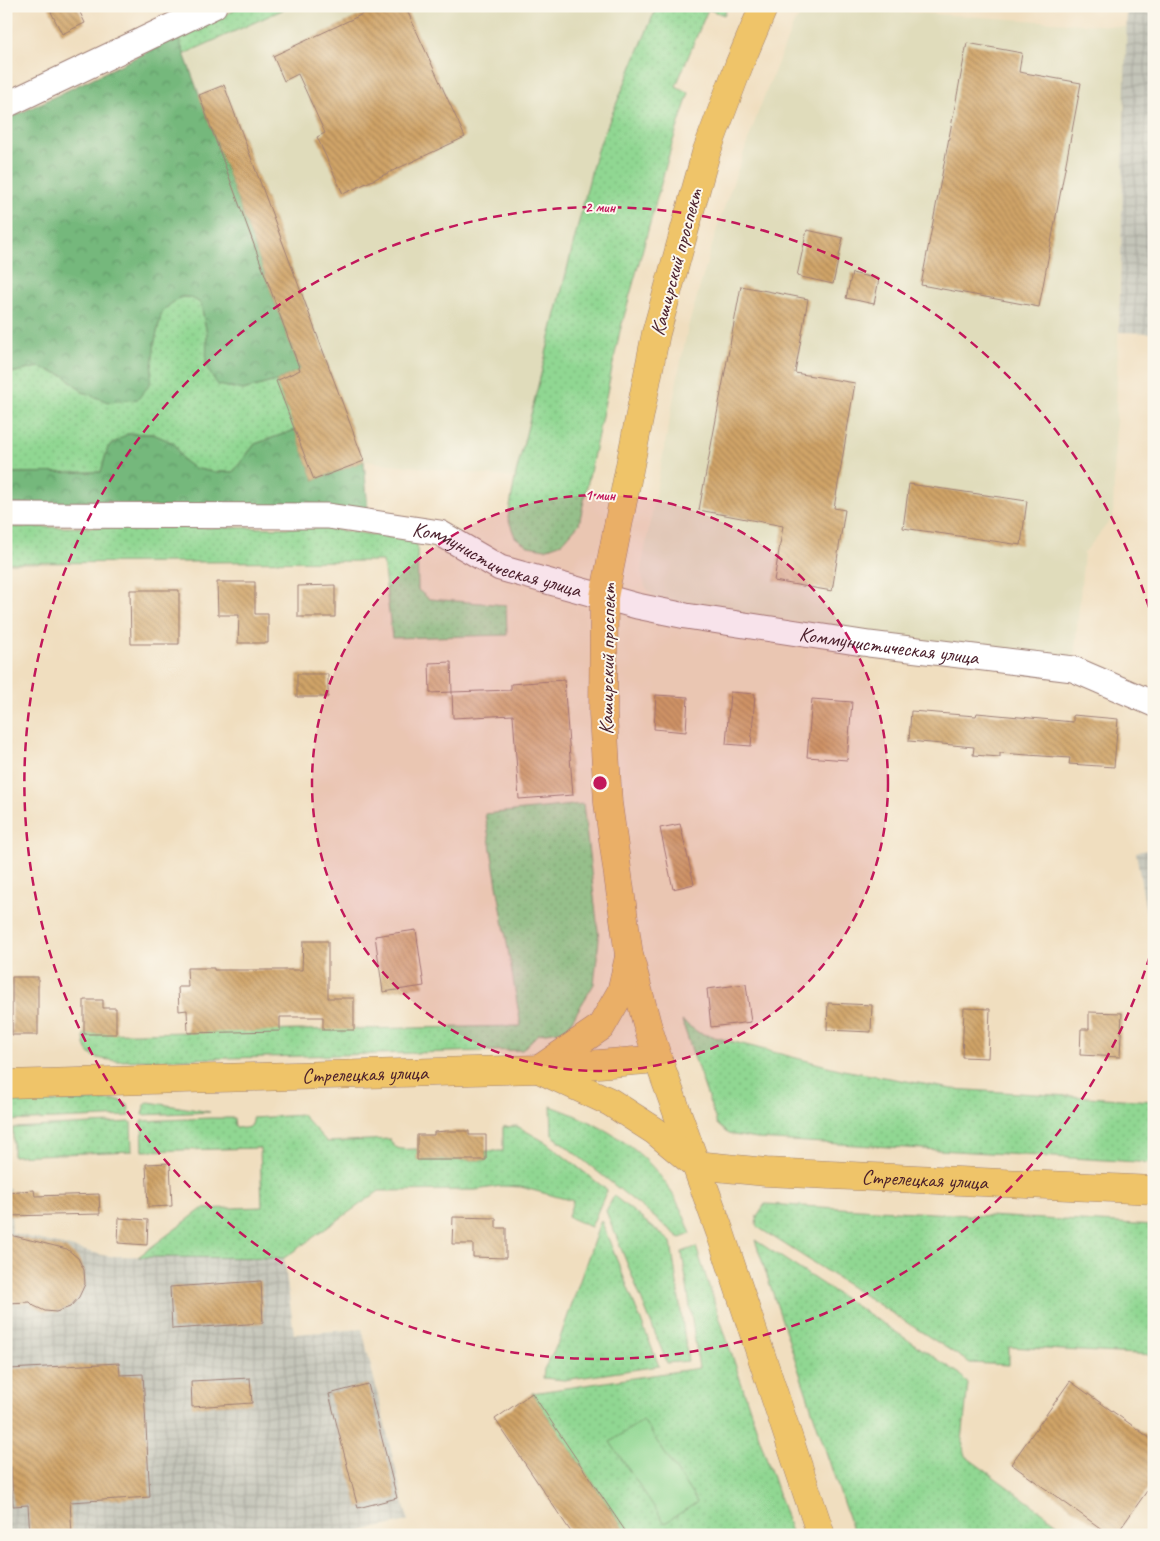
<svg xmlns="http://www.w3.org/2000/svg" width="1160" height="1541" font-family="Caveat,sans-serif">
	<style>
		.built { fill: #e0dcbb }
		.industrial { fill: url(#industrial-grid) }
		.grass { fill: url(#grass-dots); stroke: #6d7b5e }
		.forest { fill: url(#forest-crowns); stroke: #5f6c54 }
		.green { fill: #90d792; stroke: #6d7b5e }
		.building { fill: url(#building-back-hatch) }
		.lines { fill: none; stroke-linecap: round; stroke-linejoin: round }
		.minor-casing { stroke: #9d7e75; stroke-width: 27 }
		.major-casing { stroke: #9d7e75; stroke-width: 29 }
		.minor { stroke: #fff; stroke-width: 25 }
		.major { stroke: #efc469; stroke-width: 28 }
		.ring { fill: none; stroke: #c2185b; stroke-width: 2.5; stroke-dasharray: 9 6 }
		.labels { text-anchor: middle; stroke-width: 4; stroke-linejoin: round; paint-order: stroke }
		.street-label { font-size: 21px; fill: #4a1f2b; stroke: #fbf7ec }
		.centre { fill: #c2185b; stroke: #fbf7ec; stroke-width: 2.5 }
		.ring-label { font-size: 15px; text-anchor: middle; font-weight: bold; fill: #c2185b; stroke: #fbf7ec; stroke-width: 4; stroke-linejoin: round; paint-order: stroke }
	</style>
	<defs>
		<pattern id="industrial-grid" width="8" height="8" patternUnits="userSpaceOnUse" patternTransform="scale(1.25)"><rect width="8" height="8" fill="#c4c5b9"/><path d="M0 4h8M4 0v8" fill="none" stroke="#aaa99f"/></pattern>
		<pattern id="grass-dots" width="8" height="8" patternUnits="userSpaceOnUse" patternTransform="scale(1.25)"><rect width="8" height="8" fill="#90d792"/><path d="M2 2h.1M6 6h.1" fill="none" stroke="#7eb87e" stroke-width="1.8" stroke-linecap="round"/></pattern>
		<pattern id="forest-crowns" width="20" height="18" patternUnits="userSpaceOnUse" patternTransform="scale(1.25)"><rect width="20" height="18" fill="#74b87c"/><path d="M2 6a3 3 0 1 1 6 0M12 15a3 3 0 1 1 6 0" fill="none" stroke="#619566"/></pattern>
		<pattern id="building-back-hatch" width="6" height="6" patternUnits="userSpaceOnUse" patternTransform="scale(1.25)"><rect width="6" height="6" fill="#d0a468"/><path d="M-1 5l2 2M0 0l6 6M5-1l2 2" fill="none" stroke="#ab8556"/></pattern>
	</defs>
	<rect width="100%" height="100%" fill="#fbf7ec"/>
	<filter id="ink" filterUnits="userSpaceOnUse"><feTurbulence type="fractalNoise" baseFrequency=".02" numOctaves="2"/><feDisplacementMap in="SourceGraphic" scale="10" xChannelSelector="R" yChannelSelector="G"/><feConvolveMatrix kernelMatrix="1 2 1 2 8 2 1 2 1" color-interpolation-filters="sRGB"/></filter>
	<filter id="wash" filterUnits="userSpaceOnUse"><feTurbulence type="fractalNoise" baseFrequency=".0096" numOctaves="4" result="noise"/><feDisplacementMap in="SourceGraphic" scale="20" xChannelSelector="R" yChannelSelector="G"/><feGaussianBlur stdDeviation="1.12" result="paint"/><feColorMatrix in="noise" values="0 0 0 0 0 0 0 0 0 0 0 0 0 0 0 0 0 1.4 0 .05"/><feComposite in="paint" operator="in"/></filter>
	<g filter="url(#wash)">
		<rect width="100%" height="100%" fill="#f0debf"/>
		<path class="built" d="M 291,6 L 657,6 L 596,153 L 515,478 L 364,461 L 314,480 L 276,381 L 300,370 L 184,54 Z
			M 816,6 L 1127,27 L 1113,517 L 1084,553 L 1074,660 L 854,632 L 654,598 L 645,586 L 641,572 L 644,554 L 679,370 L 688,327 L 718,225 L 760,107 L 794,23 L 804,12 Z"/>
		<path class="industrial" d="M 1127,6 L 1154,6 L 1154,333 L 1119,332 Z
			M 1154,849 L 1154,954 L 1153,954 L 1136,852 Z
			M 6,1188 L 10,1188 L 12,1233 L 107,1256 L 284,1258 L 294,1334 L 362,1329 L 408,1521 L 344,1535 L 6,1535 Z"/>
		<path class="grass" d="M 243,6 L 291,6 L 184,54 L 178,37 Z
			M 657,6 L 728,6 L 724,15 L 708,9 L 676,86 L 689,93 L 672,144 L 620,331 L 579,524 L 562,543 L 545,549 L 528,546 L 515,537 L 508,518 L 515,478 L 596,153 Z
			M 180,297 L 192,297 L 201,304 L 207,334 L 206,367 L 243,390 L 276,381 L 295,430 L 255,444 L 233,472 L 213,472 L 193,468 L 183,460 L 173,443 L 153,434 L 127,434 L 108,447 L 101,472 L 6,473 L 6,374 L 39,367 L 65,376 L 83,392 L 155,341 L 162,310 Z
			M 6,527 L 325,528 L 417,541 L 418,590 L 429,599 L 506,605 L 507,635 L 392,638 L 383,561 L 6,563 Z
			M 583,804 L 599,939 L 594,984 L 566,1030 L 538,1034 L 522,1050 L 118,1061 C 97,1058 84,1060 84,1034 L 521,1026 L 485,814 Z
			M 682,1021 L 699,1033 L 843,1070 L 952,1089 L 1154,1101 L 1154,1163 L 757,1139 L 728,1134 L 717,1124 Z
			M 119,1100 L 128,1105 L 130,1116 L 6,1121 L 6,1102 Z
			M 149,1102 L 210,1112 L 142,1115 L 144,1106 Z
			M 551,1106 C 620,1131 666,1162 691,1234 L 680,1238 L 552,1135 Z
			M 302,1115 L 327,1142 L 390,1139 C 394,1152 406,1149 417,1149 L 417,1160 L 486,1160 L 486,1151 L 503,1151 L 503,1127 L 517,1126 L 547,1143 L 607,1190 L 591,1227 L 568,1217 L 573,1201 L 521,1187 L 501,1186 L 476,1190 L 379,1191 L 284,1258 L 138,1257 L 202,1209 L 262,1207 L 260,1148 L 143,1151 L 142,1121 L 210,1118 L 234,1118 L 235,1126 C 240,1129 246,1129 252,1125 L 252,1118 Z
			M 131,1122 L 132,1151 L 13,1156 L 13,1128 Z
			M 614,1196 L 671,1242 L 688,1361 L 667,1363 L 606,1211 Z
			M 765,1204 L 1154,1225 L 1154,1355 L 1009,1347 L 1009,1365 L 970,1363 L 756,1226 L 757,1216 Z
			M 601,1220 L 659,1366 L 564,1380 L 543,1378 L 544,1369 L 559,1341 Z
			M 755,1240 L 960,1374 L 968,1384 L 962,1441 L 965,1456 L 1074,1535 L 854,1535 Z
			M 696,1247 L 792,1535 L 628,1535 L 532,1393 L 699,1368 L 682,1252 Z"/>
		<path class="forest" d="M 178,37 L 300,370 L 276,381 L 243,390 L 218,385 L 206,367 L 207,334 L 201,304 C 183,290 178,299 162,311 L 155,341 L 150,384 L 138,399 L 108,402 L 83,392 L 65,376 L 39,367 L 6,374 L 6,120 Z
			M 295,430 L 314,480 L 364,461 L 368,510 L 6,504 L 6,473 L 101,472 L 108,447 L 127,434 L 153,434 L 174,443 L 183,460 L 194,468 L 213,472 L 233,472 L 255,444 Z"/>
		<path class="green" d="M 643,1420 L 697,1502 L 665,1523 L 610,1442 Z"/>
		<g id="blocks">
			<path class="building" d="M 48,6 L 77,6 L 85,23 L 62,34 Z
				M 380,6 L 405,6 L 465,137 L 343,194 L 317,137 L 325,133 L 298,74 L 284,81 L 273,56 Z
				M 967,43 L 1022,53 L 1019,72 L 1081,83 L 1039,307 L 921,285 Z
				M 224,85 L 364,461 L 314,480 L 276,381 L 300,370 L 199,95 Z
				M 807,230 L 843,238 L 833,284 L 797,276 Z
				M 852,273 L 879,279 L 874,304 L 846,298 Z
				M 741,286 L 808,299 L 795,373 L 855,383 L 834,508 L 845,510 L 832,591 L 774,581 L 783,526 L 699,510 Z
				M 909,484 L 1027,501 L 1021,545 L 903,528 Z
				M 217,582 L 255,582 L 255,614 L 268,614 L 268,643 L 238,643 L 239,615 L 218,615 Z
				M 335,585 L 335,617 L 298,617 L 298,586 Z
				M 130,590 L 179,590 L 179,644 L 131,644 Z
				M 451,662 L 452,692 L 430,693 L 429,663 Z
				M 297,674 L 328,674 L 328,697 L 297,697 Z
				M 564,680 L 573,795 L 519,799 L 513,715 L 453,718 L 452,692 L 511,690 L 511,684 Z
				M 730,692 L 755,694 L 751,746 L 726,744 Z
				M 656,695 L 688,697 L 686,732 L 654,729 Z
				M 812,699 L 852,702 L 847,760 L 807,757 Z
				M 911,711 L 976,716 L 977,713 L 1073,722 L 1073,715 L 1118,719 L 1114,767 L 1069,764 L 1070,758 L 1000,753 L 1000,757 L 973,755 L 974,747 L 909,741 Z
				M 680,824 L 694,884 L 673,889 L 660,828 Z
				M 416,930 L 424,986 L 383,992 L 375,936 Z
				M 303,941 L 328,941 L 328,998 L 354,998 L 354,1030 L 323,1030 L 323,1017 L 280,1017 L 280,1031 L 188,1033 L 187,1010 L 179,1011 L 178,987 L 188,987 L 187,968 L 214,968 L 214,970 L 302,970 Z
				M 12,977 L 38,977 L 38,1035 L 12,1035 Z
				M 746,984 L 751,1022 L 711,1027 L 707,989 Z
				M 84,1000 L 103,1000 L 103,1008 L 116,1008 L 116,1034 L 84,1034 Z
				M 828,1003 L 872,1005 L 871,1032 L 827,1030 Z
				M 964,1008 L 990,1009 L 988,1058 L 962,1057 Z
				M 1089,1012 L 1122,1013 L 1120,1057 L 1080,1055 L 1081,1029 L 1089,1029 Z
				M 447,1131 L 469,1131 L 469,1135 L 486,1135 L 486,1160 L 417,1160 L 417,1135 L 434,1135 L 434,1132 Z
				M 170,1163 L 172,1206 L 148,1207 L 146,1164 Z
				M 34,1190 L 35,1196 L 99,1194 L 100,1214 L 6,1216 L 6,1192 Z
				M 453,1217 L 496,1218 L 496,1228 L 506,1228 L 506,1258 L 473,1257 L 473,1244 L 452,1244 Z
				M 119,1218 L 148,1220 L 147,1245 L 118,1243 Z
				M 6,1234 L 67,1249 L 78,1258 L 84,1270 L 85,1284 L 79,1297 L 70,1307 L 56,1312 L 45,1311 L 34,1306 L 30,1302 L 6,1303 Z
				M 261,1281 L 263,1323 L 172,1329 L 170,1287 Z
				M 119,1363 L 120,1375 L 143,1374 L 150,1497 L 70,1502 L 72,1535 L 30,1535 L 28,1505 L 13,1506 L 11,1467 L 6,1468 L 6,1391 L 10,1391 L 9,1369 Z
				M 250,1378 L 252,1403 L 192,1407 L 191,1381 Z
				M 1070,1381 L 1154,1441 L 1154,1481 L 1116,1535 L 1110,1535 L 1011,1464 Z
				M 368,1384 L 397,1498 L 358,1508 L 329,1394 Z
				M 532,1393 L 628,1535 L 573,1535 L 495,1419 Z"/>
		</g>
	</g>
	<g filter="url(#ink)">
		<use href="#blocks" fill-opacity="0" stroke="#9d7e75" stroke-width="1"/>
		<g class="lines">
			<g class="minor-casing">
				<g id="minor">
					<path d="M 6,105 L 214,6"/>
					<path id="s1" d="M 6,515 L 328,516 L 440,533 L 500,568 L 637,606 L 686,616 L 869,644 L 1073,669 L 1154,704"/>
				</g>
			</g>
			<g class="major-casing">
				<g id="major">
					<path d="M 764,6 L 739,65 L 706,153 L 656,333 L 604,597 L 603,714 L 608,803 L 629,955 L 647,1024 L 658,1059 L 720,1232 L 821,1535"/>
					<path d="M 541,1068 L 601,1027 L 621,992 L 629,957"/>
					<path id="s2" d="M 541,1070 L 610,1102 L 655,1131 L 696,1165 L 766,1172 L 1154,1190"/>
					<path id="s3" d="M 6,1084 L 539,1069 L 658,1059"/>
				</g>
			</g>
			<use href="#minor" class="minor"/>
			<use href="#major" class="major"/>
		</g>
	</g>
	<circle cx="600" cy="783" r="288" fill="#c2185b" fill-opacity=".12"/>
	<g class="ring">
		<circle cx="600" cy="783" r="288"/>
		<path d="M1154 942A576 576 0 1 1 1154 624"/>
	</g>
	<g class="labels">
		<g class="street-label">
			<text transform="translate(676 262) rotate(-75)" y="7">Каширский проспект</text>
			<text dy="7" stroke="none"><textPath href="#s1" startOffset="498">Коммунистическая улица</textPath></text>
			<text dy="7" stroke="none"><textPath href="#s1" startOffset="902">Коммунистическая улица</textPath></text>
			<text transform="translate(607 659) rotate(-89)" y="7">Каширский проспект</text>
			<text dy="7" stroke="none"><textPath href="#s3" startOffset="359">Стрелецкая улица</textPath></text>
			<text dy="7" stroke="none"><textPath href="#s2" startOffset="412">Стрелецкая улица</textPath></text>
		</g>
	</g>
	<circle cx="600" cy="783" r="8" class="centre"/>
	<g class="ring-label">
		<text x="600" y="212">2 мин</text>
		<text x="600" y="500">1 мин</text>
	</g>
	<rect width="1160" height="1541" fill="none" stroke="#fbf7ec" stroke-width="25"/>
</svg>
